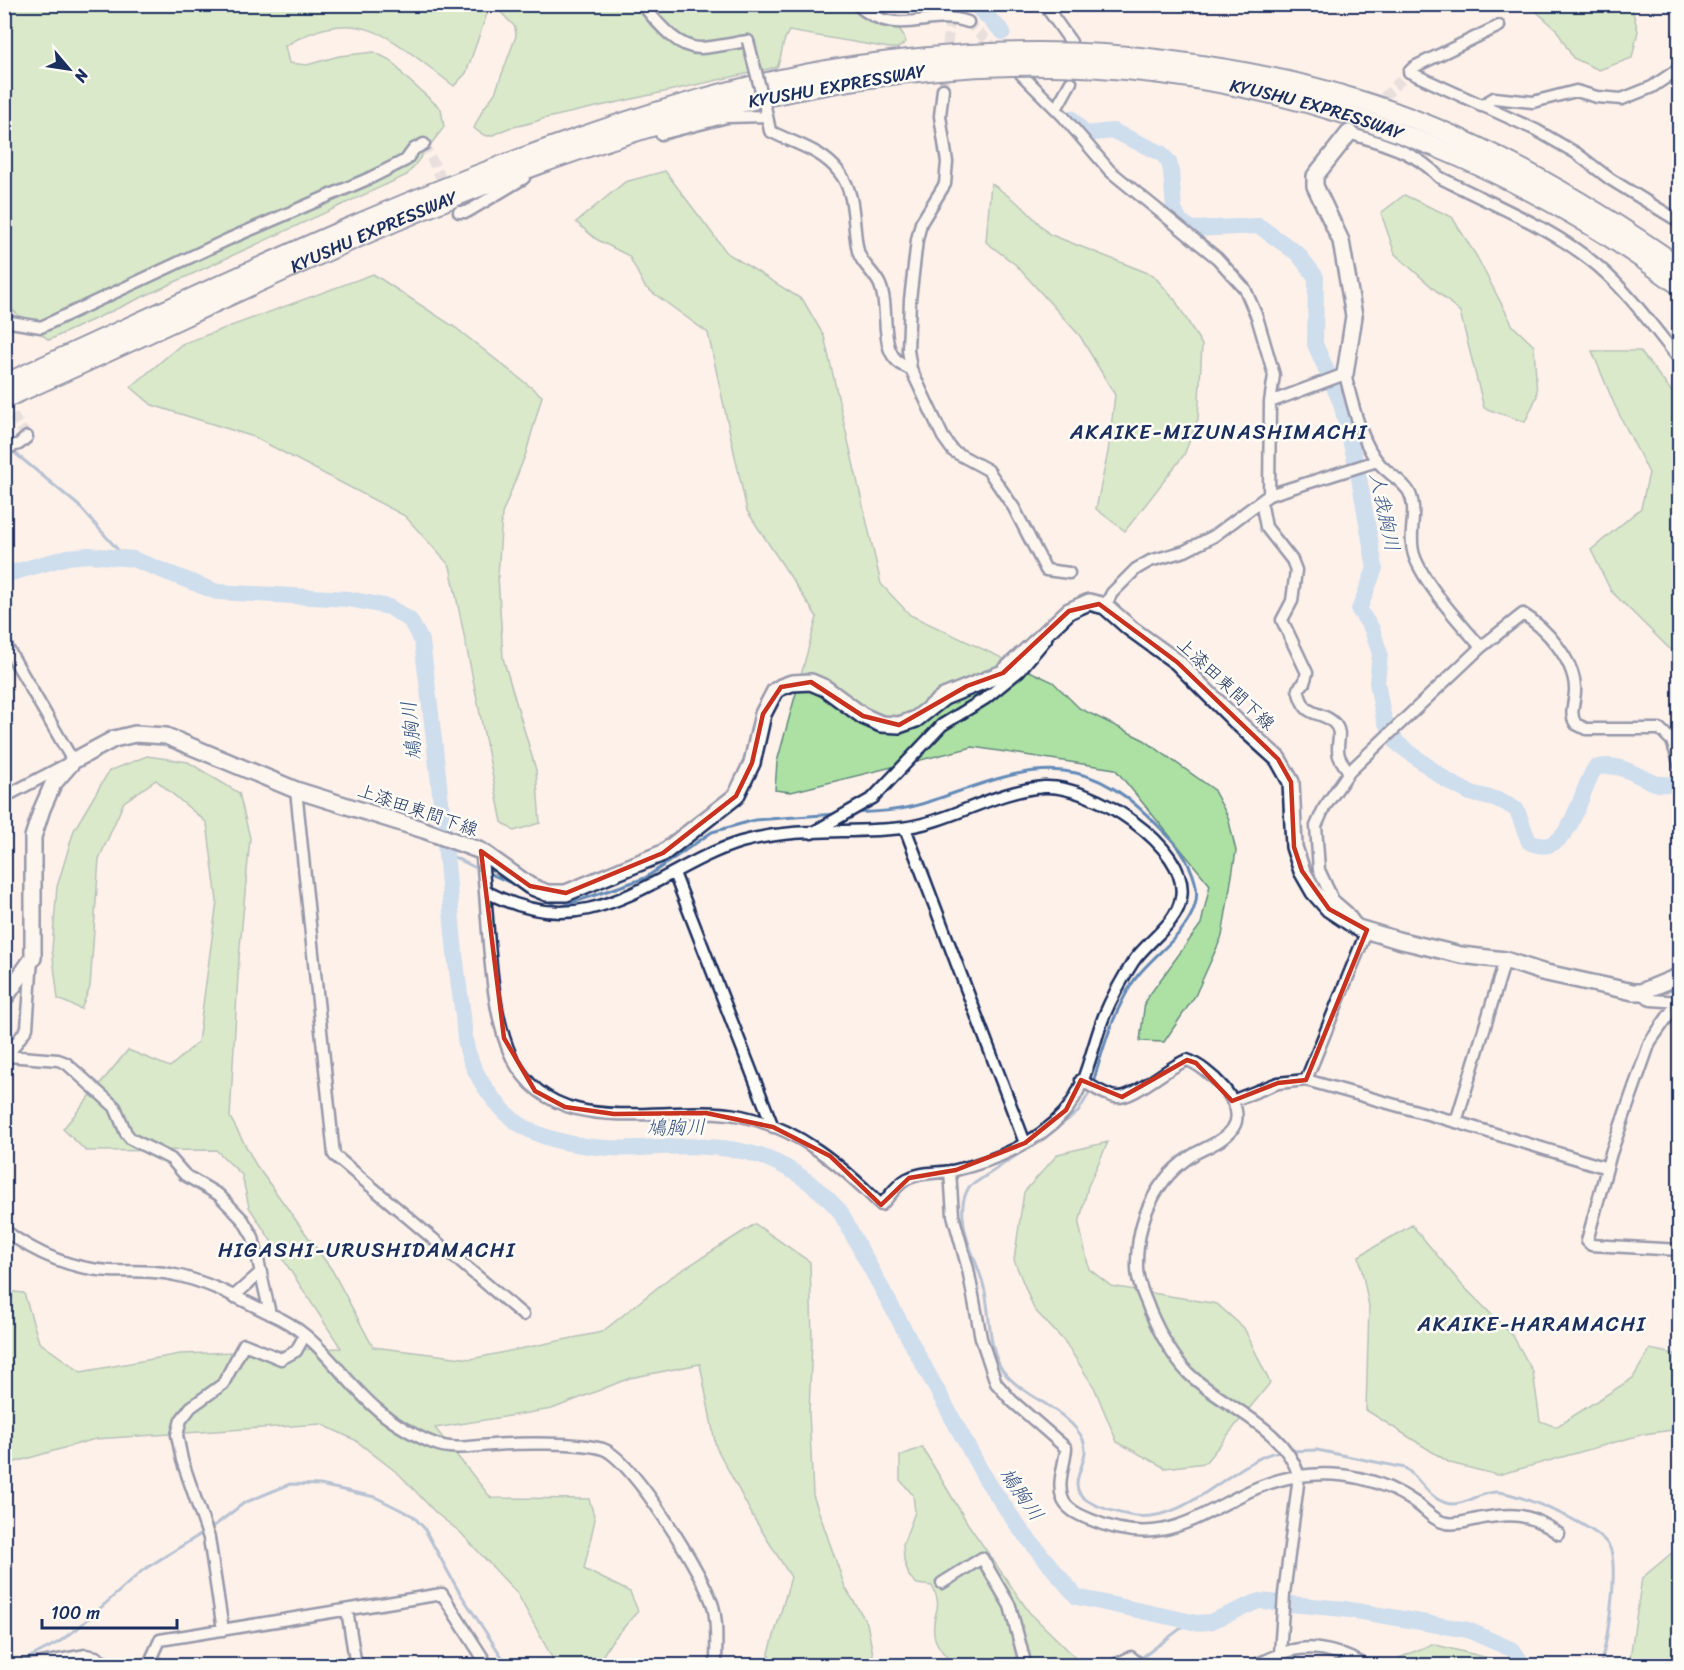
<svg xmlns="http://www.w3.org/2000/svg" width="1684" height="1670" font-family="Sriracha,'Klee One',sans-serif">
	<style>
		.green { fill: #ade1a3; stroke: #648880; stroke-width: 1.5 }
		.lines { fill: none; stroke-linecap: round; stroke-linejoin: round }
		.stream { stroke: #648ab7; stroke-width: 3 }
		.river { stroke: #95c7f2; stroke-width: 16 }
		.street-tunnel { stroke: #d0cace; stroke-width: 10; stroke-dasharray: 10 5; stroke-linecap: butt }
		.street-casing { stroke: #1b2f5e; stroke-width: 15 }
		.secondary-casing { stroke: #1b2f5e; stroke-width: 20 }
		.highway-casing { stroke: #1b2f5e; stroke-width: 22 }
		.street { stroke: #fdfcf7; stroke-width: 10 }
		.secondary { stroke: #fdfcf7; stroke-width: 15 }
		.highway { stroke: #fdfcf7; stroke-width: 18 }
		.street-bridge-casing { stroke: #1b2f5e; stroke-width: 15; stroke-linecap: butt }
		.highway-bridge-casing { stroke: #1b2f5e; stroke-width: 22; stroke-linecap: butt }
		.street-bridge { stroke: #fdfcf7; stroke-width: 10 }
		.highway-bridge { stroke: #fdfcf7; stroke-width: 18 }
		.marked { fill: none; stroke: #c8321e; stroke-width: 4.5; stroke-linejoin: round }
		.labels { text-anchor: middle; stroke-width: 5; stroke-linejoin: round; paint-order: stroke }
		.street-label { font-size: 18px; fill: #1b2f5e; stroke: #fdfcf7 }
		.water-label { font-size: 20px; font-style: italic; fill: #3a5583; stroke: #fdfcf7 }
		.quarter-label { font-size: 21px; letter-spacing: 1.5px; fill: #1b2f5e; stroke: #fdfcf7 }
	</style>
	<rect width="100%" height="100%" fill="#fdf1ea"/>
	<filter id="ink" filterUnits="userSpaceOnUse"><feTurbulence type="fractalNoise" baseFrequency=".0167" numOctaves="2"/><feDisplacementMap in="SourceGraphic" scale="12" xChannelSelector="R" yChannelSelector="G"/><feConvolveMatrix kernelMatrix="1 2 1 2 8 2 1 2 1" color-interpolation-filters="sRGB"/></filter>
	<g filter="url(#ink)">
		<path class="green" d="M 4,5 L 490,5 L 466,73 L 454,86 C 393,41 362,0 285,46 L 289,63 L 307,65 L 339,56 L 374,52 L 392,61 L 404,76 L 441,109 L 444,127 L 407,175 L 49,340 L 5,304 Z
			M 494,5 L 879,5 L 903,34 L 906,42 L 898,48 L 889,48 L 789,31 C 781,42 783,55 777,67 L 542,119 C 531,124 520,125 509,128 C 493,133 490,143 474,128 L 482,111 L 495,93 L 516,36 L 515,27 Z
			M 1529,5 L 1631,5 L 1638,31 L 1632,58 L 1599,70 L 1573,58 L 1556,29 Z
			M 665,171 L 727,253 L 803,300 L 824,336 L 881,584 L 910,615 L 1053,682 L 1079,708 L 1144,740 L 1213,789 L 1228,817 L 1236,851 L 1222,936 L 1195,996 L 1164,1042 L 1140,1041 L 1145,1001 L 1201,924 L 1210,885 L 1115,769 L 973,747 L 791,792 L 775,790 L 777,762 L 817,617 L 747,511 L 708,333 L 645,287 L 629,256 L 596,239 L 576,222 L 625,182 Z
			M 991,183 L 1023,207 L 1049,234 L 1153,275 L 1175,300 L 1202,345 L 1198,419 L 1184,455 L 1125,531 L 1096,509 L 1108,452 L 1115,395 L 1080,336 L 1016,265 L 986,242 Z
			M 1404,195 L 1452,217 L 1477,257 L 1513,326 L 1534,346 L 1537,396 L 1525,422 L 1484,408 L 1460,312 L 1395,254 L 1381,213 Z
			M 373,274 L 456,328 L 542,396 L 526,453 L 502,514 L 498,576 L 503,658 L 536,770 L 540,823 L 514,831 L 502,822 L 450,566 L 405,516 L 254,437 L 152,405 L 131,387 L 182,344 Z
			M 1592,351 L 1640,351 L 1679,401 L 1679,658 L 1611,591 L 1591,550 L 1641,508 L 1649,473 L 1615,406 Z
			M 147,756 L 188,762 L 239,793 L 250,838 L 239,958 L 230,1117 L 256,1165 L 332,1270 L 373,1347 L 471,1359 L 602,1332 L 668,1279 L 755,1224 L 810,1262 L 812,1340 L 809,1412 L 813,1495 L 845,1587 L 867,1623 L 875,1665 L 770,1665 L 769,1653 L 791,1577 L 755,1520 L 716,1447 L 700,1364 L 630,1378 L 552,1409 L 435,1428 L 491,1498 L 589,1499 L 595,1519 L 584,1569 L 630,1592 L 638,1611 L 611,1642 L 597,1665 L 556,1665 L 517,1593 L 460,1532 L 436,1513 L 400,1475 L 355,1440 L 321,1424 L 95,1439 L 5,1465 L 5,1291 L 24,1293 L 39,1342 L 81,1372 L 180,1354 L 341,1348 L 249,1207 L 242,1175 L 216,1150 L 86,1151 L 63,1129 L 128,1050 L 170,1067 L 198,1042 L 217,901 L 207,823 L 156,780 L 124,802 L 99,859 L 90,987 L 81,1009 L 58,999 L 52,949 L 57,887 L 74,830 L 109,771 Z
			M 1108,1142 L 1088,1186 L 1079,1224 L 1089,1269 L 1111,1286 L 1217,1304 L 1244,1328 L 1270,1383 L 1205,1463 L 1165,1468 L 1117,1442 L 1094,1387 L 1065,1342 L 1034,1309 L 1014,1260 L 1024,1192 L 1058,1154 Z
			M 1412,1225 L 1461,1284 L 1513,1336 L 1533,1372 L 1540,1421 L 1556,1427 L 1633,1378 L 1650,1349 L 1679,1355 L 1679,1429 L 1644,1434 L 1498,1475 L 1450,1463 L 1366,1410 L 1369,1306 L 1359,1256 Z
			M 922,1447 L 968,1524 L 1029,1612 L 1074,1656 L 1067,1665 L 955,1665 C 946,1657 935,1646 934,1633 C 931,1611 945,1611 932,1586 L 917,1584 L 909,1576 L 904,1560 L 903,1544 L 915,1512 L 913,1495 L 900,1480 L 900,1456 Z
			M 1679,1547 L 1679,1665 L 1629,1665 L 1642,1578 Z
			M 1432,1644 L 1512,1664 L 1513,1665 L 1398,1665 L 1399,1658 Z"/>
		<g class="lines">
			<path class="stream" d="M 4,437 L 15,453 L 79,506 L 126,559
				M 855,813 C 876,812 897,811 918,805 C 967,791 1023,761 1076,773 C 1114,781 1143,810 1168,836 C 1184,852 1202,882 1195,905 C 1186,937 1150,956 1133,982 C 1113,1013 1103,1048 1093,1083
				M 446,853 L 480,870
				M 486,872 L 518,886
				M 529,893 L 560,907 L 645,878 L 712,832 L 755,820 L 836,814
				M 1051,1132 L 1078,1112 L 1091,1090
				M 1041,1139 L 969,1187 C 963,1198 962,1205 963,1217 C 965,1243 978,1263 984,1287 C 991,1313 987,1348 1003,1371 C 1023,1397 1061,1406 1080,1434 C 1103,1467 1034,1495 1129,1515 C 1173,1524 1209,1488 1244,1467 C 1255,1461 1267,1452 1281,1452
				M 1290,1451 L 1317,1450 L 1405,1468 C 1420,1478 1428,1498 1446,1503 C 1463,1508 1480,1491 1498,1492 C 1521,1494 1601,1527 1610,1548 C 1619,1570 1607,1643 1600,1666
				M 1140,1659 L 1188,1623
				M 13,1666 L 59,1642 L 78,1628 L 143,1570 L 214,1526 L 244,1503 L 290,1484 L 320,1485 L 375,1497 L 413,1516 L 424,1528 L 458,1590 L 508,1666"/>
			<path class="river" d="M 974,4 L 1003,32
				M 1071,118 L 1085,134 L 1113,131 L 1161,153 L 1169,162 L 1171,171 L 1174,209 L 1180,222 L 1193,229 L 1259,226 L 1298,254 L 1316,277 L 1315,344 L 1341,403 L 1358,472 L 1375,568 L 1359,610 L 1372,629 L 1380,654 L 1377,682 L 1380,699 L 1384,719 L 1397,743 L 1446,780 L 1470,793 L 1502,801 L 1517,810 L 1529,842 C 1571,862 1578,793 1595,768 C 1619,761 1634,775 1655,783 C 1662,785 1672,784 1680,784
				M 4,575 L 68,557 L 89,555 L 133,559 L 217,592 L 349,599 L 389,607 L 410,620 L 422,642 C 433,727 443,812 450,898 C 453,937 457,976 463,1015 C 464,1028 464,1043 469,1055 C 476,1077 492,1099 508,1115 C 539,1145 601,1150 641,1148 C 725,1143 779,1145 839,1210 L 985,1478 L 1020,1529 L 1064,1582 L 1077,1597 L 1197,1623 L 1210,1622 L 1259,1601 L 1344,1609 L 1468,1630 L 1513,1650 L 1524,1666"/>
			<path class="street-tunnel" d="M 968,22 L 1000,53
				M 943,89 L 950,20
				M 1373,108 L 1409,72
				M 424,144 L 447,190
				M 4,403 L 27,437"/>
			<g class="street-casing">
				<path id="street" d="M 642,4 C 656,21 677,49 701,48 C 717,47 733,43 748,41
					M 856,4 C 898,41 928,8 968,22
					M 1044,4 L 1071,42
					M 1499,26 L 1414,67 L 1409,72 L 1536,130 L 1576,153 L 1610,179 L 1680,222
					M 1021,74 L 1063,116 L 1110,171 L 1217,258 L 1245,289 L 1257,317 L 1274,375 L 1270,402
					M 943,89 L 940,116 L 947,162 L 945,184 L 921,223 L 917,240 L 910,300 L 908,350 L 911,369 L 943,437 L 953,451 L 988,470 L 1014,508 L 1046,570 L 1069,573
					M 1481,106 L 1494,98 L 1533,102 L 1576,91 L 1597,97 L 1622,99 L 1652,87 L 1680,68
					M 1056,109 L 1071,82
					M 766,111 L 770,131 C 794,144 821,149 839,172 C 857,194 852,226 858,251 C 861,264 875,273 880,285 C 892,313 874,357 911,369
					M 1349,133 C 1383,144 1415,151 1439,177 C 1493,205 1552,227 1599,267 C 1629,293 1654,328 1680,360
					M 661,134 L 727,117 L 766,116
					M 459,212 L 467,212 L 524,178
					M 4,321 L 41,327 L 229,239 L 370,178 L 406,160 L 414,149 L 424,144
					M 4,449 L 19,444 L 27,437
					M 1269,495 L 1270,402 L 1345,374 C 1351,399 1361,443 1379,463 C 1387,473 1403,481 1409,492 C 1419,511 1407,534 1414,555 C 1424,584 1460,623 1481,647 L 1349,772 L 1324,808 L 1316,826 L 1319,870 L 1333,900 L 1347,912 L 1355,923
					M 1261,501 L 1266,527 L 1292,560 L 1296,570 L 1292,601 L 1282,620 L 1307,673 L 1304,683 L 1298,689 C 1305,721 1319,708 1334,723 C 1344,733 1335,744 1339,756 C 1341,762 1346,767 1349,772
					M 1105,606 L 1112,593 L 1136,569 L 1150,561 L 1185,551 L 1214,536 L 1269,495 L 1377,461
					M 4,642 L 73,761 L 4,797
					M 1481,647 L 1523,614 C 1546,628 1574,660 1575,688 C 1576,700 1568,714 1576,724 L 1586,729 L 1660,729 L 1672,741 L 1680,766
					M 296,790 L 334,1155 L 523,1315
					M 905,828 L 1025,1143
					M 812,833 L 873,798 L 942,725 L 986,698 L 1019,671 L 1046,639
					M 481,851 C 489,909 487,1008 512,1058 C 556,1145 665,1101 741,1116 C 798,1128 841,1165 881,1205 C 890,1196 896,1185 907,1179 C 922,1171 939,1174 956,1170 C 994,1161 1037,1143 1064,1113 C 1086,1088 1092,1046 1104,1016 C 1112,997 1122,979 1133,962 C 1147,941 1177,924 1181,898 C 1191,846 1090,784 1044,787 C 994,791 951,822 902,828 C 849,834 793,827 741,842 C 688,858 643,897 588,909 C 554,917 518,908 487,892
					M 674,873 L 773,1127
					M 1641,992 L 1651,1000 L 1680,1002
					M 1680,999 L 1650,1042 L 1611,1153 L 1587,1241 L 1591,1245 L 1680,1250
					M 8,1056 L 58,1060 L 66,1063 L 115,1107 L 126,1133 L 131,1139 L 171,1159 L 185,1175 L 219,1195 L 243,1220 L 253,1237 L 270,1314
					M 5,1059 L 27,1028 L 32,959
					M 1081,1080 C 1092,1086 1103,1095 1116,1097 C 1134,1099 1167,1067 1187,1060 C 1207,1067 1249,1104 1233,1128 C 1225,1140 1209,1146 1196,1153 C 1155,1177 1136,1221 1137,1268 C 1137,1283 1145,1297 1150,1311 C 1160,1334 1171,1355 1188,1373 C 1224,1408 1283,1425 1299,1476 L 1284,1594 L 1280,1654
					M 1306,1080 L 1367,930
					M 1232,1101 L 1278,1083 L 1306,1080 L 1456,1122 L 1607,1168
					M 1456,1122 L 1505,960
					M 950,1171 L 953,1215 L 968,1269 L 981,1338 L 996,1383 L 1012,1401 L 1066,1448 C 1065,1464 1057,1481 1062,1497 C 1065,1509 1079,1515 1089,1519 C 1183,1560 1216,1488 1299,1476 C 1341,1470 1382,1479 1416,1503 C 1426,1510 1434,1521 1446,1523 C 1458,1525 1467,1521 1478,1519 C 1512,1512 1531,1513 1559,1534
					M 4,1230 C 35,1253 72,1269 110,1271 C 132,1272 154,1270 175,1275 C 211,1282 247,1303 281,1319 C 322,1340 344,1382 378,1410 C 393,1423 415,1436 433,1443 C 453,1451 472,1446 492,1445 C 518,1443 580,1442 603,1449 C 632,1459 704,1575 713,1606 C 718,1624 716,1646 716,1666
					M 233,1297 L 261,1272
					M 942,1583 L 982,1558 L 1010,1606 L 1026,1666
					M 347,1610 L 356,1666
					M 223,1630 L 209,1538 L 182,1460 L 177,1435 L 181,1420 L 191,1407 L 223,1384 L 244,1344 L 281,1359 L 296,1351 L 305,1335
					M 26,1666 L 86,1655 L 96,1657 L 111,1666
					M 148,1666 L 160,1640 L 442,1594 L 488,1666
					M 1112,1666 L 1131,1657 L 1142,1666
					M 1253,1666 C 1266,1661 1279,1653 1293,1650 C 1318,1644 1345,1654 1367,1666"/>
			</g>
			<g class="secondary-casing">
				<path id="secondary" d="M 1345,374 L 1354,316 L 1341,241 L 1315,186 L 1315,176 L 1349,133
					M 4,999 L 33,958 L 33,837 L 42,809 L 53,784 L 73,761 L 114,739 L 135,734 L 166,736 L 296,790 L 424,830 L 481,851 L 530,886 L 547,893 L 566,893 L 663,853 L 736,796 L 752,763 L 763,714 L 775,691 L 781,687 L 792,683 L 811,682 L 825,688 L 863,716 L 881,724 L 899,725 L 916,719 L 944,697 L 1003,673 L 1069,611 L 1089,602 L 1105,606 L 1130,628 L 1177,662 L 1236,721 L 1278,759 L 1291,782 L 1294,847 L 1302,871 L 1314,892 L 1329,909 L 1358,928 L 1398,940 L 1461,955 L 1505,960 L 1542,972 L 1633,992 L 1641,992 L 1680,976"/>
			</g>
			<g class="highway-casing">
				<g id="highway">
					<path d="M 1165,60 C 1228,68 1291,79 1352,98 C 1470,133 1580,197 1680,267"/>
					<path id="s1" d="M 1162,74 C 1349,98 1529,173 1680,286"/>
					<path d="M 4,384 C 190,300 374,209 566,142 C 661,108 759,79 859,65"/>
					<path id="s2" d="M 4,399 C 283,276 557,124 862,79"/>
				</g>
			</g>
			<use href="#street" class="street"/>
			<use href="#secondary" class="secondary"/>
			<use href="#highway" class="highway"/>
			<g class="street-bridge-casing">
				<path id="street-bridge" d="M 748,41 L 766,111"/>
			</g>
			<g class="highway-bridge-casing">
				<path id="highway-bridge" d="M 859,65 C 961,51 1062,46 1165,60
					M 862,79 C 964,64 1059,61 1162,74"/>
			</g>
			<use href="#street-bridge" class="street-bridge"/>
			<use href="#highway-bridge" class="highway-bridge"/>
		</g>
	</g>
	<path d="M0 0H1684V1670H0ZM 1099,604 L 1177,662 L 1278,759 L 1291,782 L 1294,847 L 1302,871 L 1329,909 L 1367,930 L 1306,1080 L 1278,1083 L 1232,1101 L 1196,1063 L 1187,1060 L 1122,1097 L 1081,1080 L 1066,1110 L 1025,1143 L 956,1170 L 909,1178 L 881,1205 L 830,1156 L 773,1127 L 706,1113 L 614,1114 L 565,1107 L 535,1091 L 504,1038 L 481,851 L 530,886 L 566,893 L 663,853 L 736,796 L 752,763 L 763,714 L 781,687 L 811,682 L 863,716 L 899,725 L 967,686 L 1003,673 L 1069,611 Z" fill="#fdf1ea" fill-opacity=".55" fill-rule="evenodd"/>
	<path class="marked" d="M 1099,604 L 1177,662 L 1278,759 L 1291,782 L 1294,847 L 1302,871 L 1329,909 L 1367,930 L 1306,1080 L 1278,1083 L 1232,1101 L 1196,1063 L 1187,1060 L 1122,1097 L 1081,1080 L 1066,1110 L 1025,1143 L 956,1170 L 909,1178 L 881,1205 L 830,1156 L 773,1127 L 706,1113 L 614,1114 L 565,1107 L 535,1091 L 504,1038 L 481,851 L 530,886 L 566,893 L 663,853 L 736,796 L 752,763 L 763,714 L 781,687 L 811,682 L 863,716 L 899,725 L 967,686 L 1003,673 L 1069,611 Z"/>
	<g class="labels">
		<g class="street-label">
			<text transform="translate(837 86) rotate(-10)" y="6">KYUSHU EXPRESSWAY</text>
			<text dy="6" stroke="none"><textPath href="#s1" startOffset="159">KYUSHU EXPRESSWAY</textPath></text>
			<text dy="6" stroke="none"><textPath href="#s2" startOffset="406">KYUSHU EXPRESSWAY</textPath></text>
			<text transform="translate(1226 684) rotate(43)" y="6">上漆田東間下線</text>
			<text transform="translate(418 810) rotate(19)" y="6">上漆田東間下線</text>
		</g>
		<g class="water-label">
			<text transform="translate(1385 512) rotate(78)" y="7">人我胸川</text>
			<text transform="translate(411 731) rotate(-96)" y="7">鳩胸川</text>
			<text transform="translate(676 1127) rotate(-1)" y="7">鳩胸川</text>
			<text transform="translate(1022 1494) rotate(55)" y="7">鳩胸川</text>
		</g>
		<g class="quarter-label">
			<text x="1219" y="439">AKAIKE-MIZUNASHIMACHI</text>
			<text x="367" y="1257">HIGASHI-URUSHIDAMACHI</text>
			<text x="1532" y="1331">AKAIKE-HARAMACHI</text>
		</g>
	</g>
	<rect width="1684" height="1670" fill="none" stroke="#fdfcf7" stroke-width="24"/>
	<rect x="12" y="12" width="1660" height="1646" fill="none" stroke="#1b2f5e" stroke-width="2" filter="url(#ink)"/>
	<g transform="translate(69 69) rotate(119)" stroke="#fdfcf7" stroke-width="4.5" paint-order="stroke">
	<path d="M0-4.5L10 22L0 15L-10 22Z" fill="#1b2f5e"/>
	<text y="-9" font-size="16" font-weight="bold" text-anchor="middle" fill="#1b2f5e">N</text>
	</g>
	<path d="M42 1619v9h135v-9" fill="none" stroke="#1b2f5e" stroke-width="3"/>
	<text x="51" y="1619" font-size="18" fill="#1b2f5e" stroke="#fdfcf7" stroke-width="4.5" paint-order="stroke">100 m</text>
</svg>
